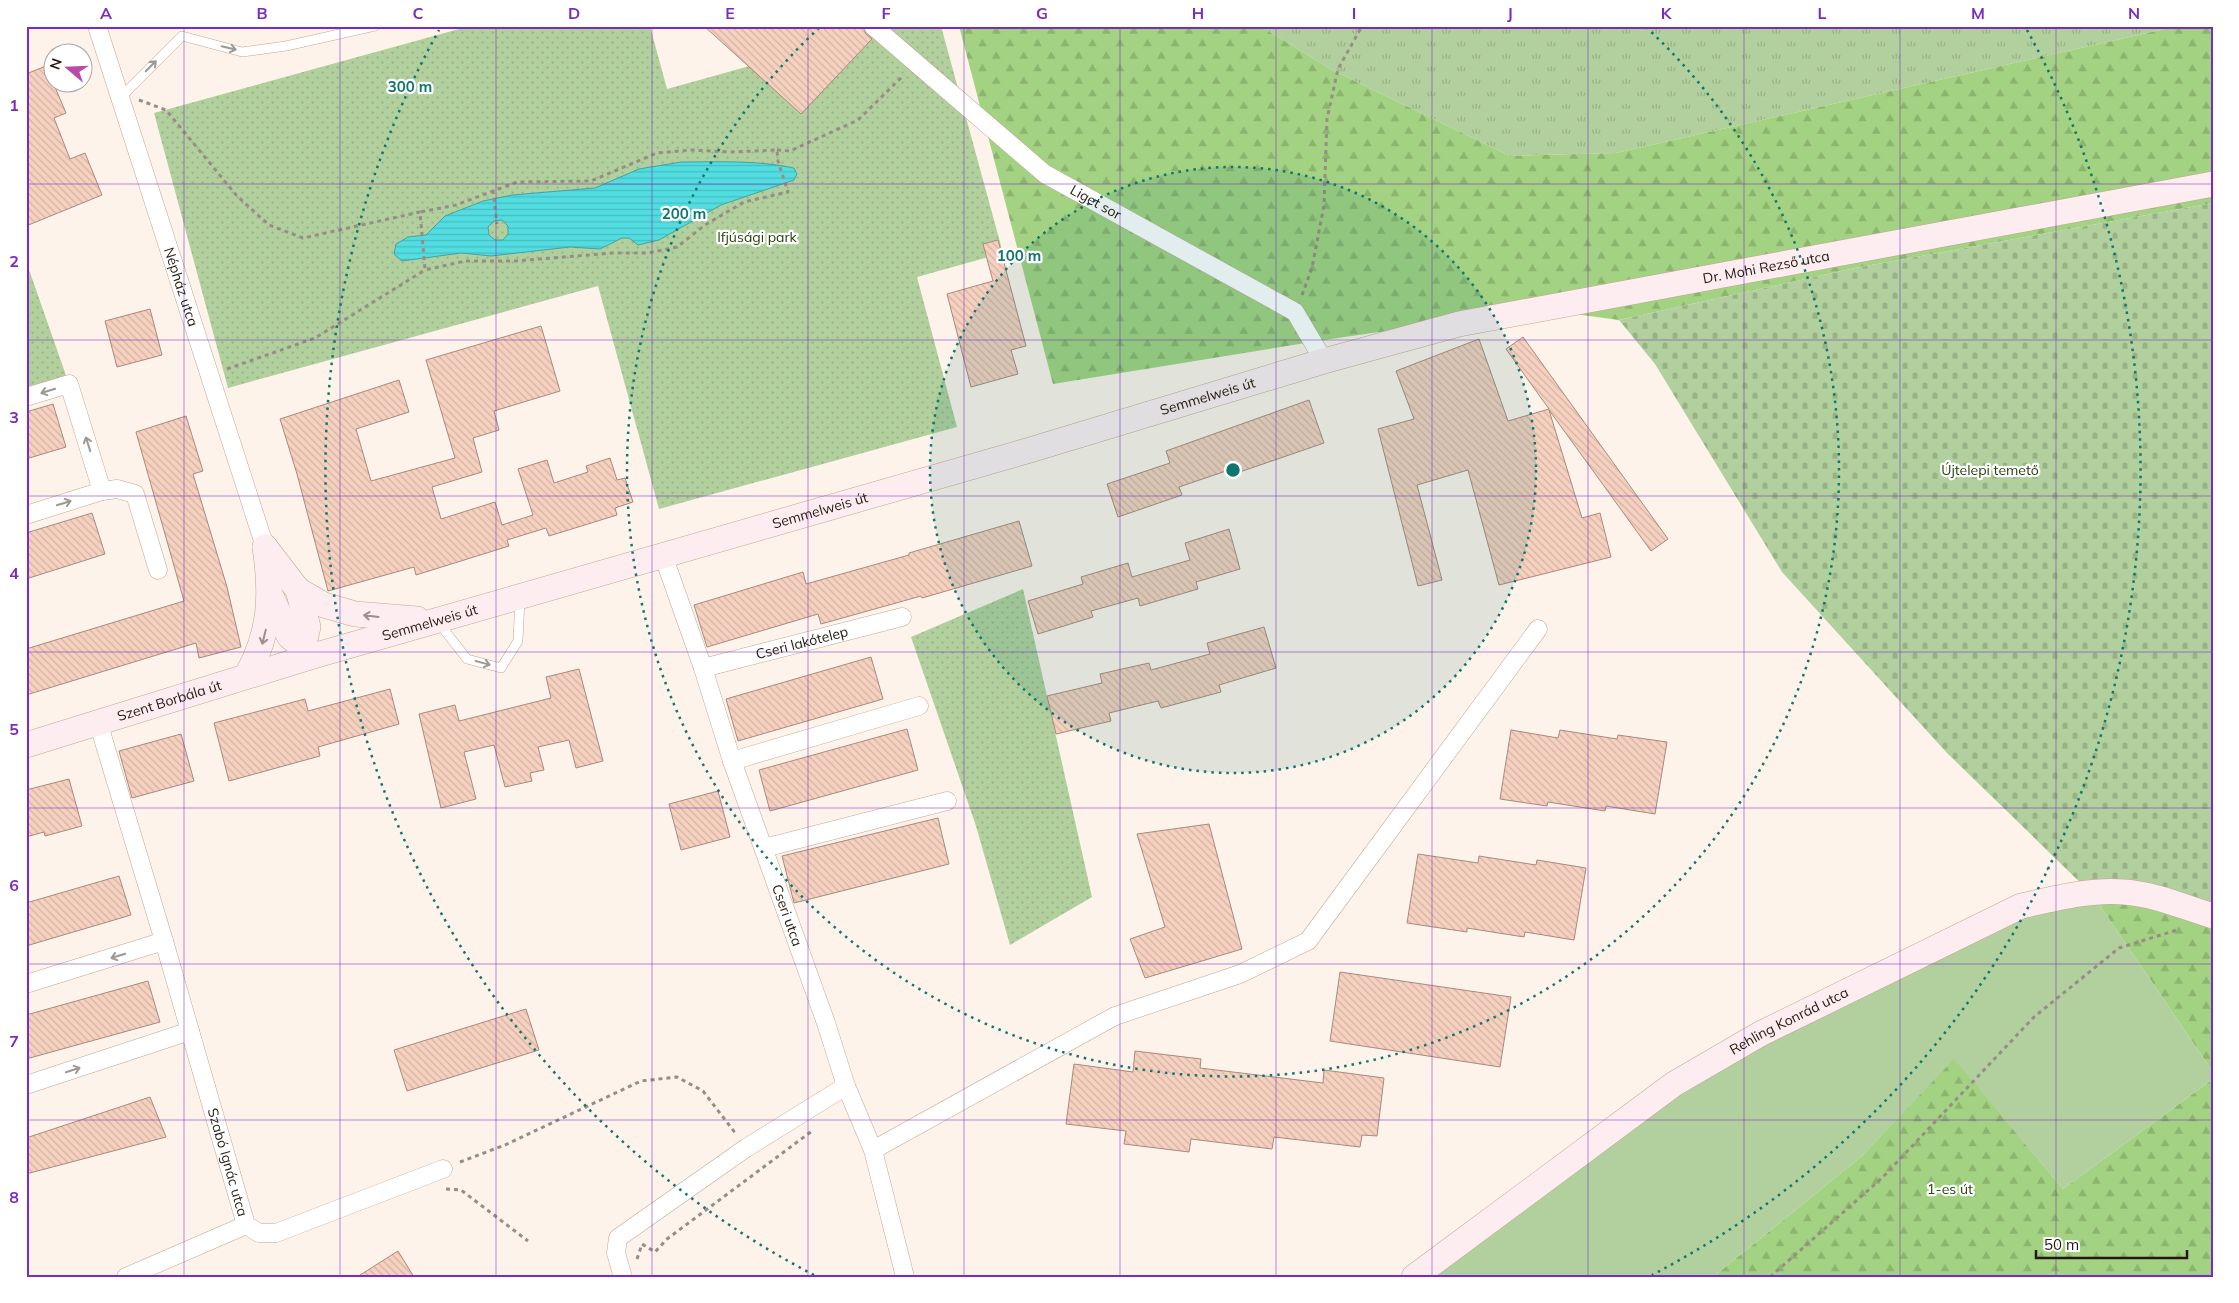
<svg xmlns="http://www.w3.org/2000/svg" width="2239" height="1303" font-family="Mulish,sans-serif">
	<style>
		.grass { fill: url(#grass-tufts) }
		.forest { fill: url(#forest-firs) }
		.cemetery { fill: url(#cemetery-stones) }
		.park { fill: url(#park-dots) }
		.garden { fill: #b1d09d }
		.water { fill: url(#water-rules); stroke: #44a2a3; fill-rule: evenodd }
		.building { fill: url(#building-back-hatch); stroke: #a88a7d }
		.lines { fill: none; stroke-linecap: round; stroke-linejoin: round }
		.lane-casing { stroke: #c1a692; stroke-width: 10 }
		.street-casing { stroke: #c1a692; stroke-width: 19 }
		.secondary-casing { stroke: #c1a692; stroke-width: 26 }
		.path { stroke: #988d85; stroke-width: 3; stroke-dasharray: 4 4; stroke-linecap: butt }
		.lane { stroke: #fff; stroke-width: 9 }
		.street { stroke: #fff; stroke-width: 18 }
		.secondary { stroke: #fdedf1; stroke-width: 25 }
		.oneway { stroke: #9c9894 }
		.oneway2 { stroke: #9b8e8c }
		.grid { fill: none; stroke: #7b2cbf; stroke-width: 1; stroke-opacity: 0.55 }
		.ring { fill: none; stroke: #0f766e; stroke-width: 2.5; stroke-dasharray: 2.5 5 }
		.labels { text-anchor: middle; stroke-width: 4.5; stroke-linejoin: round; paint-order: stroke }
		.street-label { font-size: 14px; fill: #231911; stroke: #fff }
		.park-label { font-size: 14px; fill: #244108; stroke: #fff }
		.centre { fill: #0f766e; stroke: #fff; stroke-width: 2.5 }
		.ring-label { font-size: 15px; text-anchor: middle; font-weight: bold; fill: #0f766e; stroke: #fff; stroke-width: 4.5; stroke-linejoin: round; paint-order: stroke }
		.neatline { fill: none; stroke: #7b2cbf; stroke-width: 2 }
		.grid-label { font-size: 16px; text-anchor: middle; font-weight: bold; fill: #7b2cbf }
	</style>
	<defs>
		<pattern id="grass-tufts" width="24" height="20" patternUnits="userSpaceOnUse" patternTransform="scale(1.25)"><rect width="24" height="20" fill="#b1d09d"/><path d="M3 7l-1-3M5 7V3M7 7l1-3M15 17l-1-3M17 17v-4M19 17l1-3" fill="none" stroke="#98b286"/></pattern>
		<pattern id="forest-firs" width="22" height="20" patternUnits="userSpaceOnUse" patternTransform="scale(1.25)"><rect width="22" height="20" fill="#a3d282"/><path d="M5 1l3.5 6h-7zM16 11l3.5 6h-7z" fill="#8cb46f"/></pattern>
		<pattern id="cemetery-stones" width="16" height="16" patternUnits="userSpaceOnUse" patternTransform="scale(1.25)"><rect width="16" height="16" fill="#b1d09d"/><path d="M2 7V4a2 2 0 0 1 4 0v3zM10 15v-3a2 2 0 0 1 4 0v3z" fill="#98b286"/></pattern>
		<pattern id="park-dots" width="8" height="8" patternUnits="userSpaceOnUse" patternTransform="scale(1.25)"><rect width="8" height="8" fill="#b1d09d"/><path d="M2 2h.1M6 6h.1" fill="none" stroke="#98b286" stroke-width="1.8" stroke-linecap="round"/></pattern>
		<pattern id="water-rules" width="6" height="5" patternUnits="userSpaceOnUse" patternTransform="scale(1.25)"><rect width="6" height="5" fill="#52dde1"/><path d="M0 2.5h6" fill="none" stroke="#47bdc0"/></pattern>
		<pattern id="building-back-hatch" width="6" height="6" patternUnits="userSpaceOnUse" patternTransform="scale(1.25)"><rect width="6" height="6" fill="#f6d1c0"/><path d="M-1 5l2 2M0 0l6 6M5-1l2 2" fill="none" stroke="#d3b3a4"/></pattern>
	</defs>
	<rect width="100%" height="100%" fill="#fef3ea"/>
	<path class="grass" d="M 1260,26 L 2178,26 L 1616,153 L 1510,156 L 1332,70 Z"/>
	<path class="forest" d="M 959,26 L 1260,26 L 1332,70 L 1510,156 L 1616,153 L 2178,26 L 2213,26 L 2213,203 L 1855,268 L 1619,320 L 1538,309 L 1324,340 L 1053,384 Z
		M 2092,894 L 2213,916 L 2213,1072 Z
		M 1954,1058 L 2063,1189 L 2213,1079 L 2213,1277 L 1713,1277 L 1862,1156 Z"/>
	<path class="cemetery" d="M 2213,203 L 2213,916 L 2092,894 L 1947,753 L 1782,572 L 1655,364 L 1619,320 L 1855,268 Z"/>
	<path class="park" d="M 470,26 L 650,26 L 667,89 L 894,26 L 941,26 L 1003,253 L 917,277 L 957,427 L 659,509 L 598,286 L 228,388 L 154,113 Z
		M 26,261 L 69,384 L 26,399 Z
		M 1023,589 L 1092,897 L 1010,945 L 976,826 L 911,637 Z"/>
	<path class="garden" d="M 2092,894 L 2213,1072 L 2213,1079 L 2063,1189 L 1954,1059 L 1862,1156 L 1713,1277 L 1414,1277 L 1674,1084 L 1930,949 Z"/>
	<path class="water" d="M 681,162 C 718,162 757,160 794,168 L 797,174 L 794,180 L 721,205 L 659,240 L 638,245 L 629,238 L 622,238 L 600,249 L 570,247 L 491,256 L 461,253 L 402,261 L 394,254 L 396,244 L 408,237 L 426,235 L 445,216 L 483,201 L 512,195 L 595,188 L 639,169 ZM 502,220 L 508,226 L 508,234 L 503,240 L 495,240 L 489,235 L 488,227 L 494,221 Z"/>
	<path class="building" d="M 704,26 L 863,26 L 866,34 L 872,39 L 801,114 Z
		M 46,66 L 66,113 L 54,118 L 70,159 L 85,153 L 102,195 L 26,226 L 26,74 Z
		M 998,240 L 1026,346 L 1011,350 L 1018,374 L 971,387 L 947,294 L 993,281 L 983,244 Z
		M 150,309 L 162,355 L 117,367 L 105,321 Z
		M 541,326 L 560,391 L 494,411 L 499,430 L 473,438 L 482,472 L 432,487 L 441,519 L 495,502 L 502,525 L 533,515 L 518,469 L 547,460 L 554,483 L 588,472 L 586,466 L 610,458 L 617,480 L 625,478 L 633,502 L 615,508 L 617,515 L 549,536 L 546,528 L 507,540 L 509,546 L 416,575 L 414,567 L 328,591 L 297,474 L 280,419 L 399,380 L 409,412 L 356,429 L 371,481 L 455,458 L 426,360 Z
		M 1523,337 L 1668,539 L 1651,551 L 1549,410 L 1582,518 L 1600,513 L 1611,557 L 1499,585 L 1468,470 L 1417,485 L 1442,580 L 1418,586 L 1378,429 L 1414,419 L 1396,371 L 1479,339 L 1508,421 L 1549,409 L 1506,349 Z
		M 1309,400 L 1324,443 L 1231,475 L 1229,470 L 1179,487 L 1182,495 L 1118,517 L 1107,484 L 1170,463 L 1166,451 Z
		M 53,404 L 66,447 L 26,459 L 26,412 Z
		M 186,416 L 203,471 L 193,474 L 227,587 L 241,647 L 199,658 L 196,643 L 26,695 L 26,649 L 184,601 L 136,432 Z
		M 92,513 L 105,554 L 26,579 L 26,533 Z
		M 1019,521 L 1032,566 L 922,598 L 921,596 L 821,624 L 818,614 L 707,647 L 694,605 L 803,572 L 806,584 L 909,555 L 909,553 Z
		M 1229,529 L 1240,569 L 1196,582 L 1198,589 L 1140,606 L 1138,598 L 1091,611 L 1093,617 L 1038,634 L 1028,601 L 1083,584 L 1081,577 L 1128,563 L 1132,577 L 1190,560 L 1185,543 Z
		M 1264,627 L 1276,668 L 1219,685 L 1221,692 L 1161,708 L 1158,701 L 1109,713 L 1111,721 L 1056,734 L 1047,696 L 1102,683 L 1100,674 L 1149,663 L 1151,670 L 1210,654 L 1207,643 Z
		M 871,657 L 883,699 L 738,741 L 726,699 Z
		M 579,669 L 603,761 L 576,768 L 569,740 L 538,747 L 544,770 L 530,773 L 532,781 L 505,787 L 494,745 L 464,752 L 476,799 L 441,808 L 419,714 L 455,705 L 459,721 L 551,698 L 546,677 Z
		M 390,689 L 399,724 L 318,747 L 320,756 L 229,781 L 214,723 L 305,699 L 308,711 Z
		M 907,729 L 918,770 L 770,811 L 759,770 Z
		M 1511,730 L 1558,738 L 1560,730 L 1617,739 L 1618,735 L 1667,742 L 1655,814 L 1606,806 L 1605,811 L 1548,802 L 1547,806 L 1500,799 Z
		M 181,734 L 194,781 L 132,798 L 119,751 Z
		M 69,779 L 82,826 L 45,836 L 44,832 L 26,837 L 26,790 Z
		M 718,791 L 730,837 L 681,850 L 669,804 Z
		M 938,818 L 949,864 L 794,903 L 782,856 Z
		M 1209,824 L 1242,949 L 1145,978 L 1130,939 L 1165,927 L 1137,834 Z
		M 1418,854 L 1478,863 L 1479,856 L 1536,865 L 1537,860 L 1586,868 L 1574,940 L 1525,932 L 1524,937 L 1467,928 L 1467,932 L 1407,923 Z
		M 119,876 L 131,915 L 26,946 L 26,903 Z
		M 1340,972 L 1511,997 L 1500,1067 L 1330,1041 Z
		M 148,981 L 160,1022 L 26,1059 L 26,1015 Z
		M 526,1009 L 539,1050 L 407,1091 L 394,1050 Z
		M 1135,1051 L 1201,1059 L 1200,1068 L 1323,1083 L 1324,1070 L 1384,1078 L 1377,1136 L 1362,1135 L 1360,1147 L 1274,1137 L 1272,1149 L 1191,1139 L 1189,1152 L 1124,1144 L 1126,1131 L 1066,1124 L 1074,1064 L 1133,1072 Z
		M 150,1097 L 166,1137 L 26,1174 L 26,1138 Z
		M 398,1251 L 414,1277 L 357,1277 Z"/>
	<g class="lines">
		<g class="lane-casing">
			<path id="lane" d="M 121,97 L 182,36 L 242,52 L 286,46 L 375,26
				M 438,622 L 467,659 L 501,668 L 518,641 L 520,598"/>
		</g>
		<g class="street-casing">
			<g id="street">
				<path id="s1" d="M 97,26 L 265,547"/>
				<path id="s2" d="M 873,26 L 1045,174 L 1295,312 L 1324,361"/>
				<path d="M 26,397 L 69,384 L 102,491"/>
				<path d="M 26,515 L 102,491 L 117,489 L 135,494 L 158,570"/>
				<path id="s3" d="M 663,555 L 703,668 L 732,761 L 826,1023 L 846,1086 L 873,1150 L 905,1277"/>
				<path id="s4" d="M 703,668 L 902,617"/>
				<path id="s5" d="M 98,722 L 164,941 L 246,1225"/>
				<path d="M 732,761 L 919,706"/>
				<path d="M 764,848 L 947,801"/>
				<path d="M 26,984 L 164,941"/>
				<path d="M 26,1085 L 190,1031"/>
				<path d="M 873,1150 L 1115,1016 L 1240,974 L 1308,941 L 1538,629"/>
				<path d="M 246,1225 L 259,1233 L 276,1233 L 443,1169"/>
				<path d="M 622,1274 L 616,1253 L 618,1238 L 746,1148 L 846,1086"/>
				<path d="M 126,1277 L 246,1225"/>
			</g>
		</g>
		<g class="secondary-casing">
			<g id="secondary">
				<path d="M 265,547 L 298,590 L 308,627 L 303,647"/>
				<path d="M 298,590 L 324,605 L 355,614 L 417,619"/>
				<path d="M 270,594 L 289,636 L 313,656"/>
				<path d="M 247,675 C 271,632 272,595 265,547"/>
				<path id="s6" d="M 26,745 L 313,656 L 1030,450 L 1324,361 L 1459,324 L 2213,184"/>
				<path id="s7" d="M 1414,1277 L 1674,1084 L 1760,1034 L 2021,906 C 2053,899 2090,889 2124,892 C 2154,894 2184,907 2213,916"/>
			</g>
		</g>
		<path class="path" d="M 139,100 L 166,110 L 237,196 L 269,225 L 303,238 L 420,212 L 425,270 L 465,261 L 515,261 L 613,253 L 648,253 L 677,247 L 705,225 L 744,202 L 788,192 L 778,161 L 777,150 L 731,152 L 691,150 L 657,153 L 591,181 L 517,182 L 456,205 L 420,212
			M 777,150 L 790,151 L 858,120 L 904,75
			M 493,190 L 497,224
			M 1302,295 L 1312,268 L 1324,205 L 1327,119 L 1338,69 L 1362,26
			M 227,369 L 315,338 L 425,270
			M 460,1162 L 505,1145 L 641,1081 L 677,1077 L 703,1091 L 736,1134
			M 446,1189 L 461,1190 L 528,1241
			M 637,1259 L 642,1244 L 655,1252 L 667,1239 L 812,1131
			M 1770,1277 L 1882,1178 L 2034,1017 L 2119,948 L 2180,929"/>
		<use href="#lane" class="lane"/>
		<use href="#street" class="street"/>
		<use href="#secondary" class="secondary"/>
	</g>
	<defs><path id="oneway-shaft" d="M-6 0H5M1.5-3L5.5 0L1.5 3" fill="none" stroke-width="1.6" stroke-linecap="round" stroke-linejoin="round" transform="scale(1.25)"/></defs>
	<g class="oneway">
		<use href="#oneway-shaft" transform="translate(229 48) rotate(14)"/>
		<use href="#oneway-shaft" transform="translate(151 66) rotate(-45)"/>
		<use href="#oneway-shaft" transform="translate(48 391) rotate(163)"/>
		<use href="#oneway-shaft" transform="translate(88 444) rotate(-108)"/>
		<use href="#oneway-shaft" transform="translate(64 503) rotate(-17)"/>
		<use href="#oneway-shaft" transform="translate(483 663) rotate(15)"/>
		<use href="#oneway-shaft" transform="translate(118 956) rotate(163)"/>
		<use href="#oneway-shaft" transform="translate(73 1070) rotate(-18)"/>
	</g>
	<g class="oneway2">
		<use href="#oneway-shaft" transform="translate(371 616) rotate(-173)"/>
		<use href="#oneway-shaft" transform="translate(264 637) rotate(104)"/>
	</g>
	<path class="grid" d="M 184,26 L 184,1277M 340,26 L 340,1277M 496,26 L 496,1277M 652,26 L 652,1277M 808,26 L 808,1277M 964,26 L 964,1277M 1120,26 L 1120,1277M 1276,26 L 1276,1277M 1432,26 L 1432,1277M 1588,26 L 1588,1277M 1744,26 L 1744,1277M 1900,26 L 1900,1277M 2056,26 L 2056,1277M 26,184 L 2213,184M 26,340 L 2213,340M 26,496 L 2213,496M 26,652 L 2213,652M 26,808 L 2213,808M 26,964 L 2213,964M 26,1120 L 2213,1120"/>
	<circle cx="1233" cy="470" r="303" fill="#0f766e" fill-opacity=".12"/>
	<g class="ring">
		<circle cx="1233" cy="470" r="303"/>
		<path d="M1646 27A606 606 0 1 1 820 27"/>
		<path d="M814 1275A908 908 0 0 1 439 30M2027 30A908 908 0 0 1 1652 1275"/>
	</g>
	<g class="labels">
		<g class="street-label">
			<text dy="5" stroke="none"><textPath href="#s2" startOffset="285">Liget sor</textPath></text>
			<text dy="5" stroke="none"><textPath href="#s6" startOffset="1806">Dr. Mohi Rezső utca</textPath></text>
			<text dy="5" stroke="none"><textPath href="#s1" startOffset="274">Népház utca</textPath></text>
			<text dy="5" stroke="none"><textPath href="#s6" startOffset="1232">Semmelweis út</textPath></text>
			<text dy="5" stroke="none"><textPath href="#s6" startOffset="828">Semmelweis út</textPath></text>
			<text dy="5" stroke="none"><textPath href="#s6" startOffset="422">Semmelweis út</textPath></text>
			<text dy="5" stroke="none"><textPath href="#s4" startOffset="102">Cseri lakótelep</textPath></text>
			<text dy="5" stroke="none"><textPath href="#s6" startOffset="150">Szent Borbála út</textPath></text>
			<text dy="5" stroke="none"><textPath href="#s3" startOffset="381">Cseri utca</textPath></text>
			<text dy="5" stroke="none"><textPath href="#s7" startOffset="455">Rehling Konrád utca</textPath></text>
			<text dy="5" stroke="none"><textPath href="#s5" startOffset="459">Szabó Ignác utca</textPath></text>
		</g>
		<g class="park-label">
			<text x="757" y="242">Ifjúsági park</text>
			<text x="1990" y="475">Újtelepi temető</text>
			<text x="1950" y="1194">1-es út</text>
		</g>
	</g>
	<circle cx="1233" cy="470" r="8" class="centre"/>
	<g class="ring-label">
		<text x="410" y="92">300 m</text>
		<text x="684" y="219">200 m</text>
		<text x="1019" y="261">100 m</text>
	</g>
	<rect width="2239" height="1303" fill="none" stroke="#ffffff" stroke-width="55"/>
	<g transform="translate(68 68) rotate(289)"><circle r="24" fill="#ffffff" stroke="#a7a3a0"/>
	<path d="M0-4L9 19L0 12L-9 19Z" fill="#b94aa7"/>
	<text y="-8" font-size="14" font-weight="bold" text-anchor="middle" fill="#231911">N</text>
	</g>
	<path d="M2036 1250v8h151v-8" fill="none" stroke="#231911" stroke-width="2.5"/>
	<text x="2044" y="1250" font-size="15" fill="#231911" stroke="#ffffff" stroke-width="4" paint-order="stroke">50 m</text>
	<rect x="28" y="28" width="2184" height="1248" class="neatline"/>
	<g class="grid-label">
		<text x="106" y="19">A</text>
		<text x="262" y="19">B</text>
		<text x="418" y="19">C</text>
		<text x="574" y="19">D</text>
		<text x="730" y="19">E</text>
		<text x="886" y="19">F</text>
		<text x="1042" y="19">G</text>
		<text x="1198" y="19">H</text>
		<text x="1354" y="19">I</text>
		<text x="1510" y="19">J</text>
		<text x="1666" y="19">K</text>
		<text x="1822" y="19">L</text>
		<text x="1978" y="19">M</text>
		<text x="2134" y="19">N</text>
		<text x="14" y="111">1</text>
		<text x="14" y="267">2</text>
		<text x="14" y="423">3</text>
		<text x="14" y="579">4</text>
		<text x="14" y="735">5</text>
		<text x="14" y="891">6</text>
		<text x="14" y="1047">7</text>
		<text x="14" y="1203">8</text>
	</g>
</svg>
